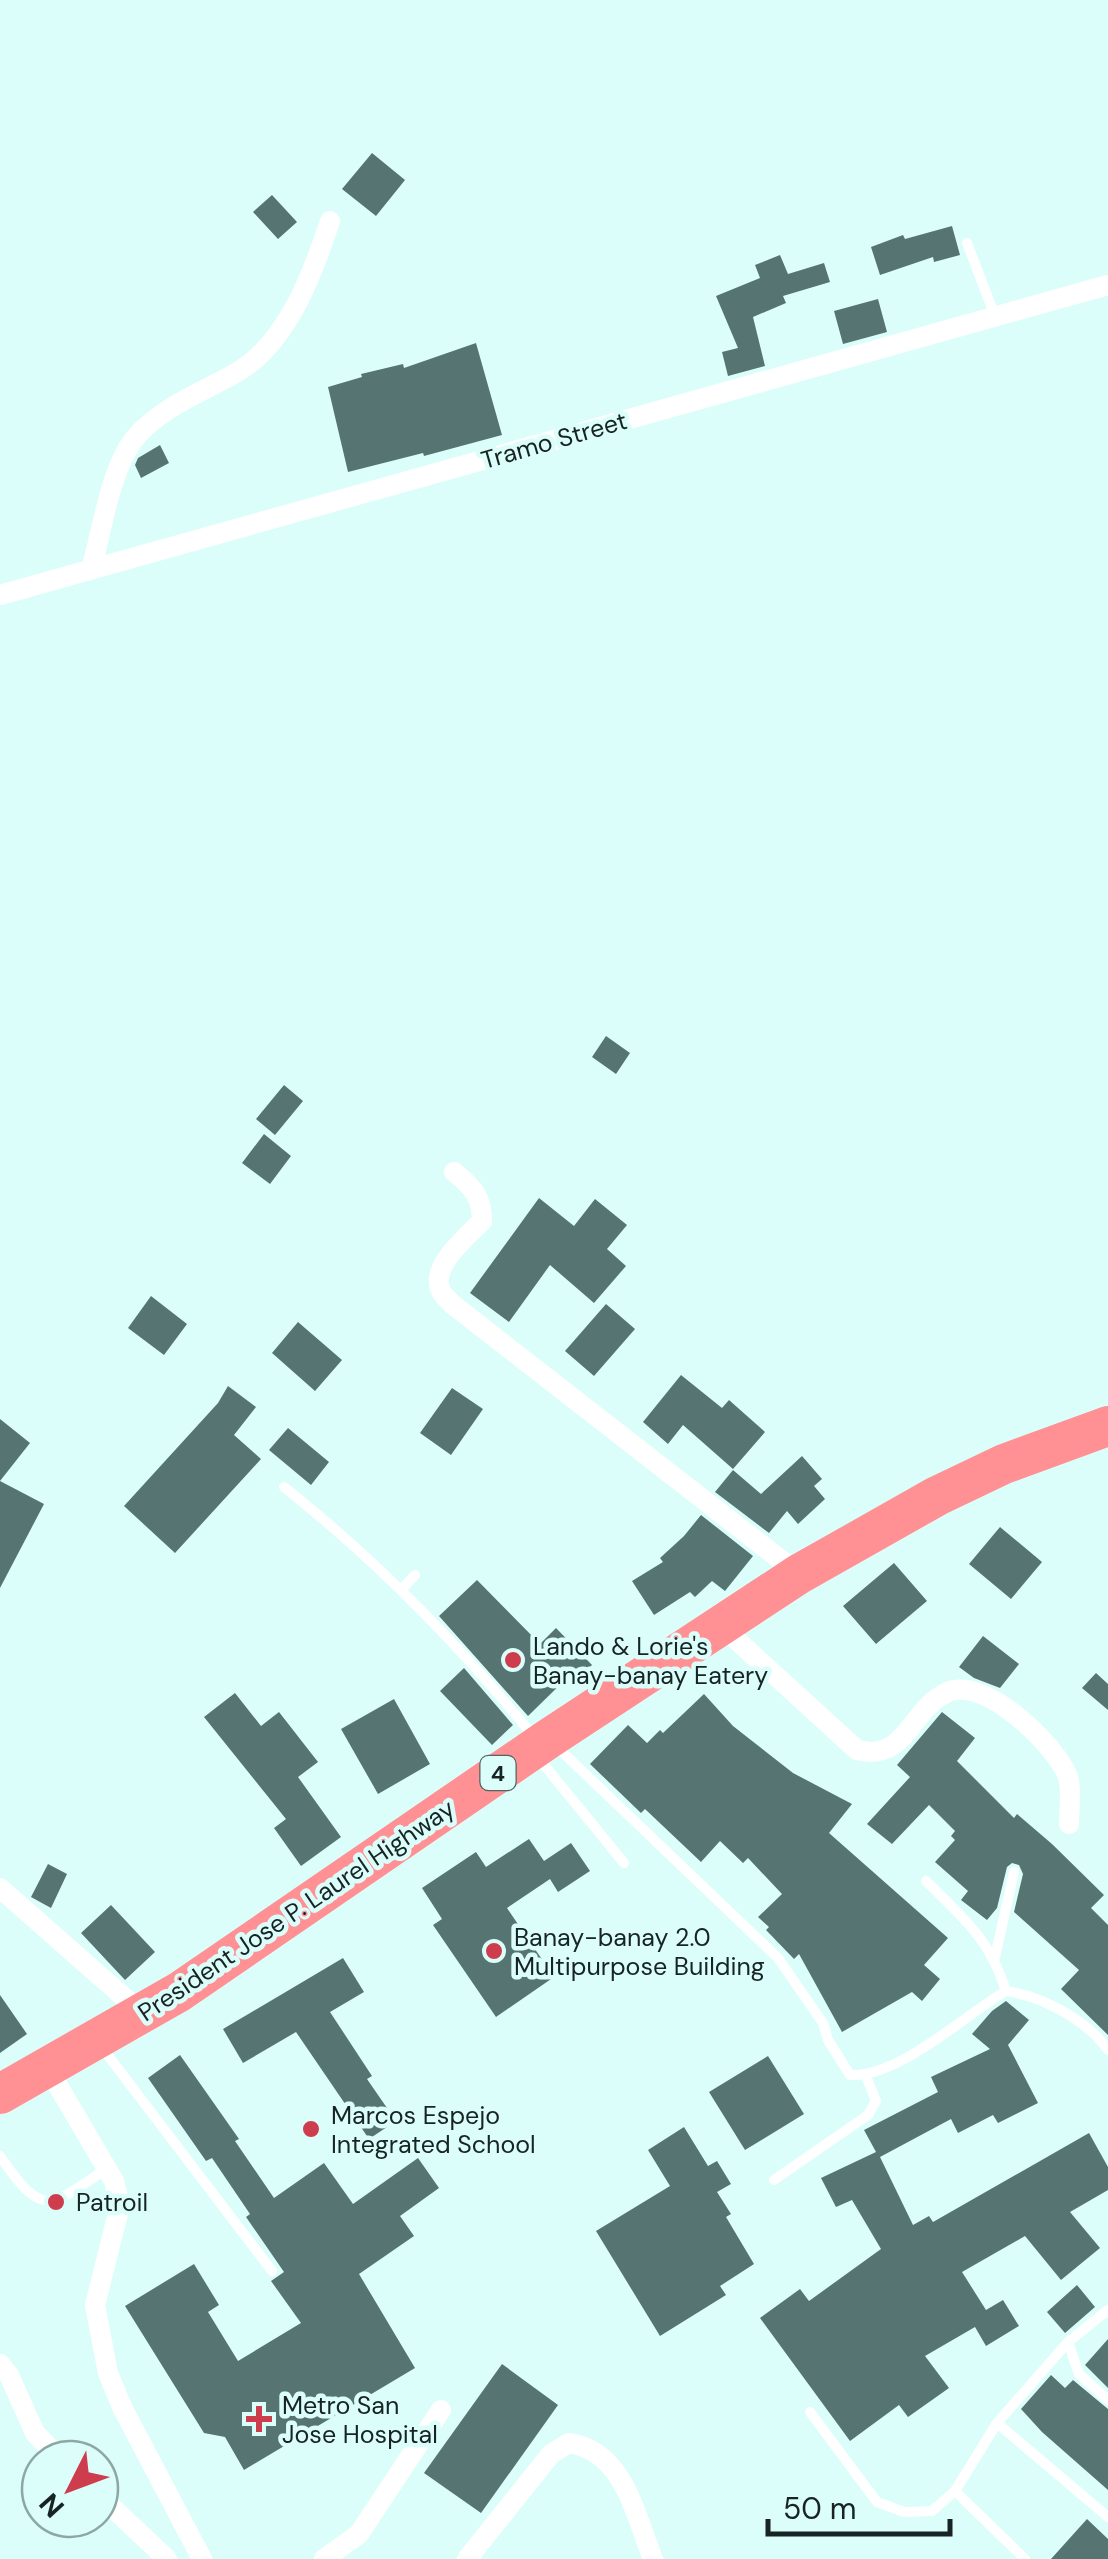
<svg xmlns="http://www.w3.org/2000/svg" width="1108" height="2559" font-family="'DM Sans',sans-serif">
	<style>
		.building { fill: #567472 }
		.lines { fill: none; stroke-linecap: round; stroke-linejoin: round }
		.lane { stroke: #fff; stroke-width: 10 }
		.street { stroke: #fff; stroke-width: 20 }
		.highway { stroke: #ff9093; stroke-width: 40 }
		.poi-dot { fill: #ce3d4d; stroke: #dcfefb; stroke-width: 4 }
		.labels { text-anchor: middle; stroke-width: 9; stroke-linejoin: round; paint-order: stroke }
		.shield { fill: #dcfefb; stroke: #526564; stroke-width: 2.5 }
		.shield-label { font-size: 22px; font-weight: bold; fill: #172423 }
		.street-label { font-size: 25px; fill: #172423; stroke: #dcfefb }
		.poi-label { font-size: 25px; fill: #172423; stroke: #dcfefb; text-anchor: start }
	</style>
	<rect width="100%" height="100%" fill="#dcfefb"/>
	<path class="building" d="M 372,153 L 405,180 L 376,216 L 342,189 Z
		M 272,195 L 297,222 L 278,239 L 253,212 Z
		M 952,226 L 960,255 L 934,262 L 933,257 L 880,275 L 871,247 L 903,235 L 905,239 Z
		M 780,255 L 788,274 L 824,263 L 830,282 L 783,296 L 786,303 L 753,317 L 765,366 L 728,376 L 722,352 L 738,348 L 716,296 L 760,278 L 755,265 Z
		M 878,299 L 887,332 L 843,344 L 834,311 Z
		M 476,343 L 502,435 L 424,456 L 423,453 L 348,472 L 328,387 L 362,377 L 361,374 L 403,364 L 404,368 Z
		M 160,445 L 169,463 L 141,478 L 135,465 L 138,458 Z
		M 606,1036 L 630,1053 L 616,1074 L 592,1057 Z
		M 284,1085 L 303,1101 L 275,1135 L 256,1119 Z
		M 264,1134 L 291,1156 L 270,1184 L 242,1163 Z
		M 539,1198 L 574,1226 L 595,1199 L 627,1225 L 607,1249 L 626,1266 L 594,1303 L 550,1265 L 509,1322 L 470,1293 Z
		M 151,1296 L 187,1324 L 164,1355 L 128,1328 Z
		M 606,1304 L 635,1329 L 594,1376 L 565,1351 Z
		M 298,1322 L 342,1360 L 315,1391 L 272,1353 Z
		M 681,1375 L 722,1408 L 729,1400 L 765,1432 L 733,1469 L 683,1425 L 668,1444 L 643,1422 Z
		M 228,1386 L 256,1407 L 234,1435 L 261,1459 L 175,1553 L 124,1506 L 218,1403 Z
		M 452,1388 L 483,1409 L 451,1455 L 420,1433 Z
		M 0,1419 L 30,1443 L 0,1481 L 44,1504 L 0,1588 Z
		M 288,1428 L 329,1462 L 311,1485 L 269,1450 Z
		M 802,1456 L 822,1479 L 814,1486 L 825,1499 L 798,1524 L 787,1511 L 769,1533 L 715,1492 L 733,1470 L 761,1494 Z
		M 701,1515 L 753,1556 L 725,1591 L 712,1581 L 695,1597 L 690,1592 L 654,1615 L 632,1581 L 663,1562 L 660,1558 L 684,1536 Z
		M 1000,1527 L 1042,1562 L 1011,1599 L 969,1564 Z
		M 894,1563 L 927,1601 L 876,1644 L 843,1606 Z
		M 477,1580 L 540,1644 L 556,1628 L 592,1665 L 576,1681 L 570,1675 L 528,1716 L 439,1616 Z
		M 983,1636 L 1019,1664 L 1000,1688 L 974,1678 L 959,1667 Z
		M 464,1668 L 513,1725 L 492,1745 L 440,1691 Z
		M 1096,1673 L 1108,1684 L 1108,1710 L 1082,1688 Z
		M 235,1693 L 261,1726 L 279,1712 L 318,1762 L 298,1777 L 341,1837 L 301,1866 L 274,1828 L 286,1819 L 204,1717 Z
		M 704,1694 L 733,1726 L 793,1773 L 852,1804 L 829,1833 L 948,1938 L 924,1965 L 940,1979 L 922,2001 L 912,1992 L 842,2032 L 799,1954 L 794,1959 L 766,1930 L 769,1927 L 758,1917 L 782,1894 L 748,1858 L 743,1863 L 720,1841 L 701,1862 L 645,1809 L 641,1813 L 590,1764 L 628,1725 L 647,1743 L 660,1730 L 663,1733 Z
		M 394,1699 L 430,1764 L 378,1794 L 341,1729 Z
		M 942,1712 L 975,1738 L 957,1761 L 1014,1818 L 1017,1814 L 1052,1844 L 1104,1895 L 1091,1908 L 1108,1925 L 1108,2035 L 1061,1989 L 1079,1970 L 1014,1912 L 1023,1874 L 1019,1865 L 1012,1863 L 1007,1867 L 997,1908 L 987,1920 L 961,1900 L 968,1891 L 935,1862 L 955,1840 L 951,1836 L 955,1831 L 929,1805 L 892,1844 L 867,1824 L 910,1777 L 897,1765 Z
		M 529,1839 L 544,1861 L 571,1843 L 590,1871 L 558,1892 L 550,1879 L 507,1908 L 554,1977 L 496,2017 L 433,1925 L 442,1919 L 422,1888 L 476,1852 L 486,1867 Z
		M 48,1864 L 67,1874 L 51,1908 L 31,1897 Z
		M 111,1905 L 155,1952 L 125,1980 L 81,1933 Z
		M 343,1958 L 364,1992 L 330,2012 L 372,2076 L 367,2079 L 396,2121 L 369,2139 L 296,2032 L 243,2063 L 223,2029 Z
		M 0,1995 L 27,2034 L 0,2053 Z
		M 1006,2001 L 1029,2020 L 1008,2045 L 1038,2103 L 998,2123 L 993,2115 L 958,2133 L 951,2119 L 880,2157 L 913,2225 L 929,2216 L 933,2222 L 1089,2133 L 1108,2167 L 1108,2190 L 1070,2212 L 1100,2248 L 1061,2280 L 1025,2236 L 962,2272 L 986,2310 L 1003,2300 L 1019,2326 L 986,2346 L 975,2327 L 925,2356 L 949,2388 L 908,2417 L 899,2405 L 850,2441 L 760,2318 L 800,2289 L 809,2301 L 881,2249 L 852,2200 L 836,2207 L 821,2178 L 876,2152 L 864,2130 L 938,2092 L 931,2077 L 990,2049 L 972,2034 L 992,2011 Z
		M 180,2055 L 239,2139 L 235,2141 L 274,2198 L 324,2163 L 353,2204 L 418,2158 L 439,2188 L 400,2216 L 414,2236 L 359,2274 L 415,2368 L 244,2470 L 225,2437 L 204,2433 L 125,2306 L 194,2264 L 219,2305 L 208,2312 L 238,2361 L 301,2323 L 271,2281 L 284,2272 L 246,2217 L 250,2214 L 212,2158 L 206,2161 L 148,2078 Z
		M 768,2056 L 804,2114 L 745,2150 L 709,2092 Z
		M 684,2127 L 708,2166 L 717,2161 L 731,2184 L 717,2192 L 731,2214 L 726,2217 L 754,2264 L 720,2286 L 726,2295 L 660,2336 L 596,2231 L 670,2186 L 648,2150 Z
		M 1077,2285 L 1095,2307 L 1065,2333 L 1047,2312 Z
		M 1108,2339 L 1108,2388 L 1085,2365 Z
		M 502,2364 L 558,2405 L 481,2513 L 424,2473 Z
		M 1051,2375 L 1065,2388 L 1073,2380 L 1108,2409 L 1108,2490 L 1042,2432 L 1021,2409 Z
		M 1087,2519 L 1108,2539 L 1108,2559 L 1051,2559 Z"/>
	<g class="lines">
		<path class="lane" d="M 967,243 L 995,316
			M 284,1487 C 377,1561 460,1645 534,1737
			M 402,1589 L 415,1575
			M 556,1746 L 778,1958 L 823,2023 L 828,2040 L 850,2075 C 898,2078 965,2015 1006,1991 C 1042,1996 1087,2020 1108,2050
			M 536,1755 L 624,1863
			M 926,1881 C 964,1919 990,1939 1006,1991
			M 995,1957 L 1014,1872
			M 100,2045 L 272,2271
			M 0,2156 C 43,2219 49,2207 106,2169
			M 774,2180 L 868,2115 L 876,2101 L 866,2076
			M 1068,2342 L 1079,2374 L 1108,2400
			M 810,2412 L 877,2502 L 904,2512 L 932,2511 L 955,2491 L 997,2423 L 1068,2342 L 1108,2310
			M 997,2423 L 1108,2517
			M 955,2491 L 1025,2559"/>
		<path class="street" d="M 91,570 C 102,531 110,469 135,438 C 162,406 204,392 239,371 C 288,341 313,273 330,221
			M 0,595 L 1108,285
			M 454,1172 C 473,1187 482,1197 482,1221 C 468,1236 429,1266 441,1291 C 443,1296 448,1299 452,1304 L 799,1574
			M 719,1624 L 857,1750 C 908,1762 909,1709 948,1692 C 985,1676 1056,1745 1068,1777 C 1072,1790 1069,1810 1069,1824
			M 0,1888 L 143,2014
			M 47,2067 L 114,2181 L 120,2205 L 95,2305 L 108,2373 L 122,2407 L 202,2559
			M 0,2364 L 9,2375 L 35,2433 L 60,2459
			M 100,2496 L 167,2559
			M 324,2559 L 359,2534 L 441,2410
			M 467,2559 L 551,2454 L 569,2443 C 624,2451 635,2515 653,2559"/>
		<path class="highway" d="M 0,2094 L 179,1992 L 548,1739 L 799,1574 L 937,1496 L 1004,1464 L 1108,1426"/>
	</g>
	<g class="poi-dot">
		<circle cx="513" cy="1660" r="10"/>
		<circle cx="494" cy="1951" r="10"/>
		<circle cx="311" cy="2129" r="10"/>
		<circle cx="56" cy="2202" r="10"/>
		<path d="M254 2404h10v10h10v10h-10v10h-10v-10h-10v-10h10z"/>
	</g>
	<g class="labels">
		<rect class="shield" x="480.5" y="1756" width="35" height="34" rx="8"/>
		<g class="shield-label">
			<text x="498" y="1781">4</text>
		</g>
		<g class="street-label">
			<text transform="translate(554 440) rotate(-16)" y="9">Tramo Street</text>
			<text transform="translate(296 1910) rotate(-34)" y="9">President Jose P. Laurel Highway</text>
		</g>
		<g class="poi-label">
			<text x="533" y="1655">Lando &amp; Lorie's<tspan x="533" dy="29">Banay-banay Eatery</tspan></text>
			<text x="514" y="1946">Banay-banay 2.0<tspan x="514" dy="29">Multipurpose Building</tspan></text>
			<text x="331" y="2124">Marcos Espejo<tspan x="331" dy="29">Integrated School</tspan></text>
			<text x="76" y="2211">Patroil</text>
			<text x="282" y="2414">Metro San<tspan x="282" dy="29">Jose Hospital</tspan></text>
		</g>
	</g>
	<g transform="translate(70 2489) rotate(228)"><circle r="48" fill="#dcfefb" stroke="#8da7a5" stroke-width="2.5"/>
	<path d="M0-8L18 38L0 25L-18 38Z" fill="#ce3d4d"/>
	<text y="-15" font-size="28" font-weight="bold" text-anchor="middle" fill="#172423">N</text>
	</g>
	<path d="M768 2519v15h182v-15" fill="none" stroke="#172423" stroke-width="5"/>
	<text x="783" y="2519" font-size="30" fill="#172423" stroke="#dcfefb" stroke-width="8" paint-order="stroke">50 m</text>
</svg>
